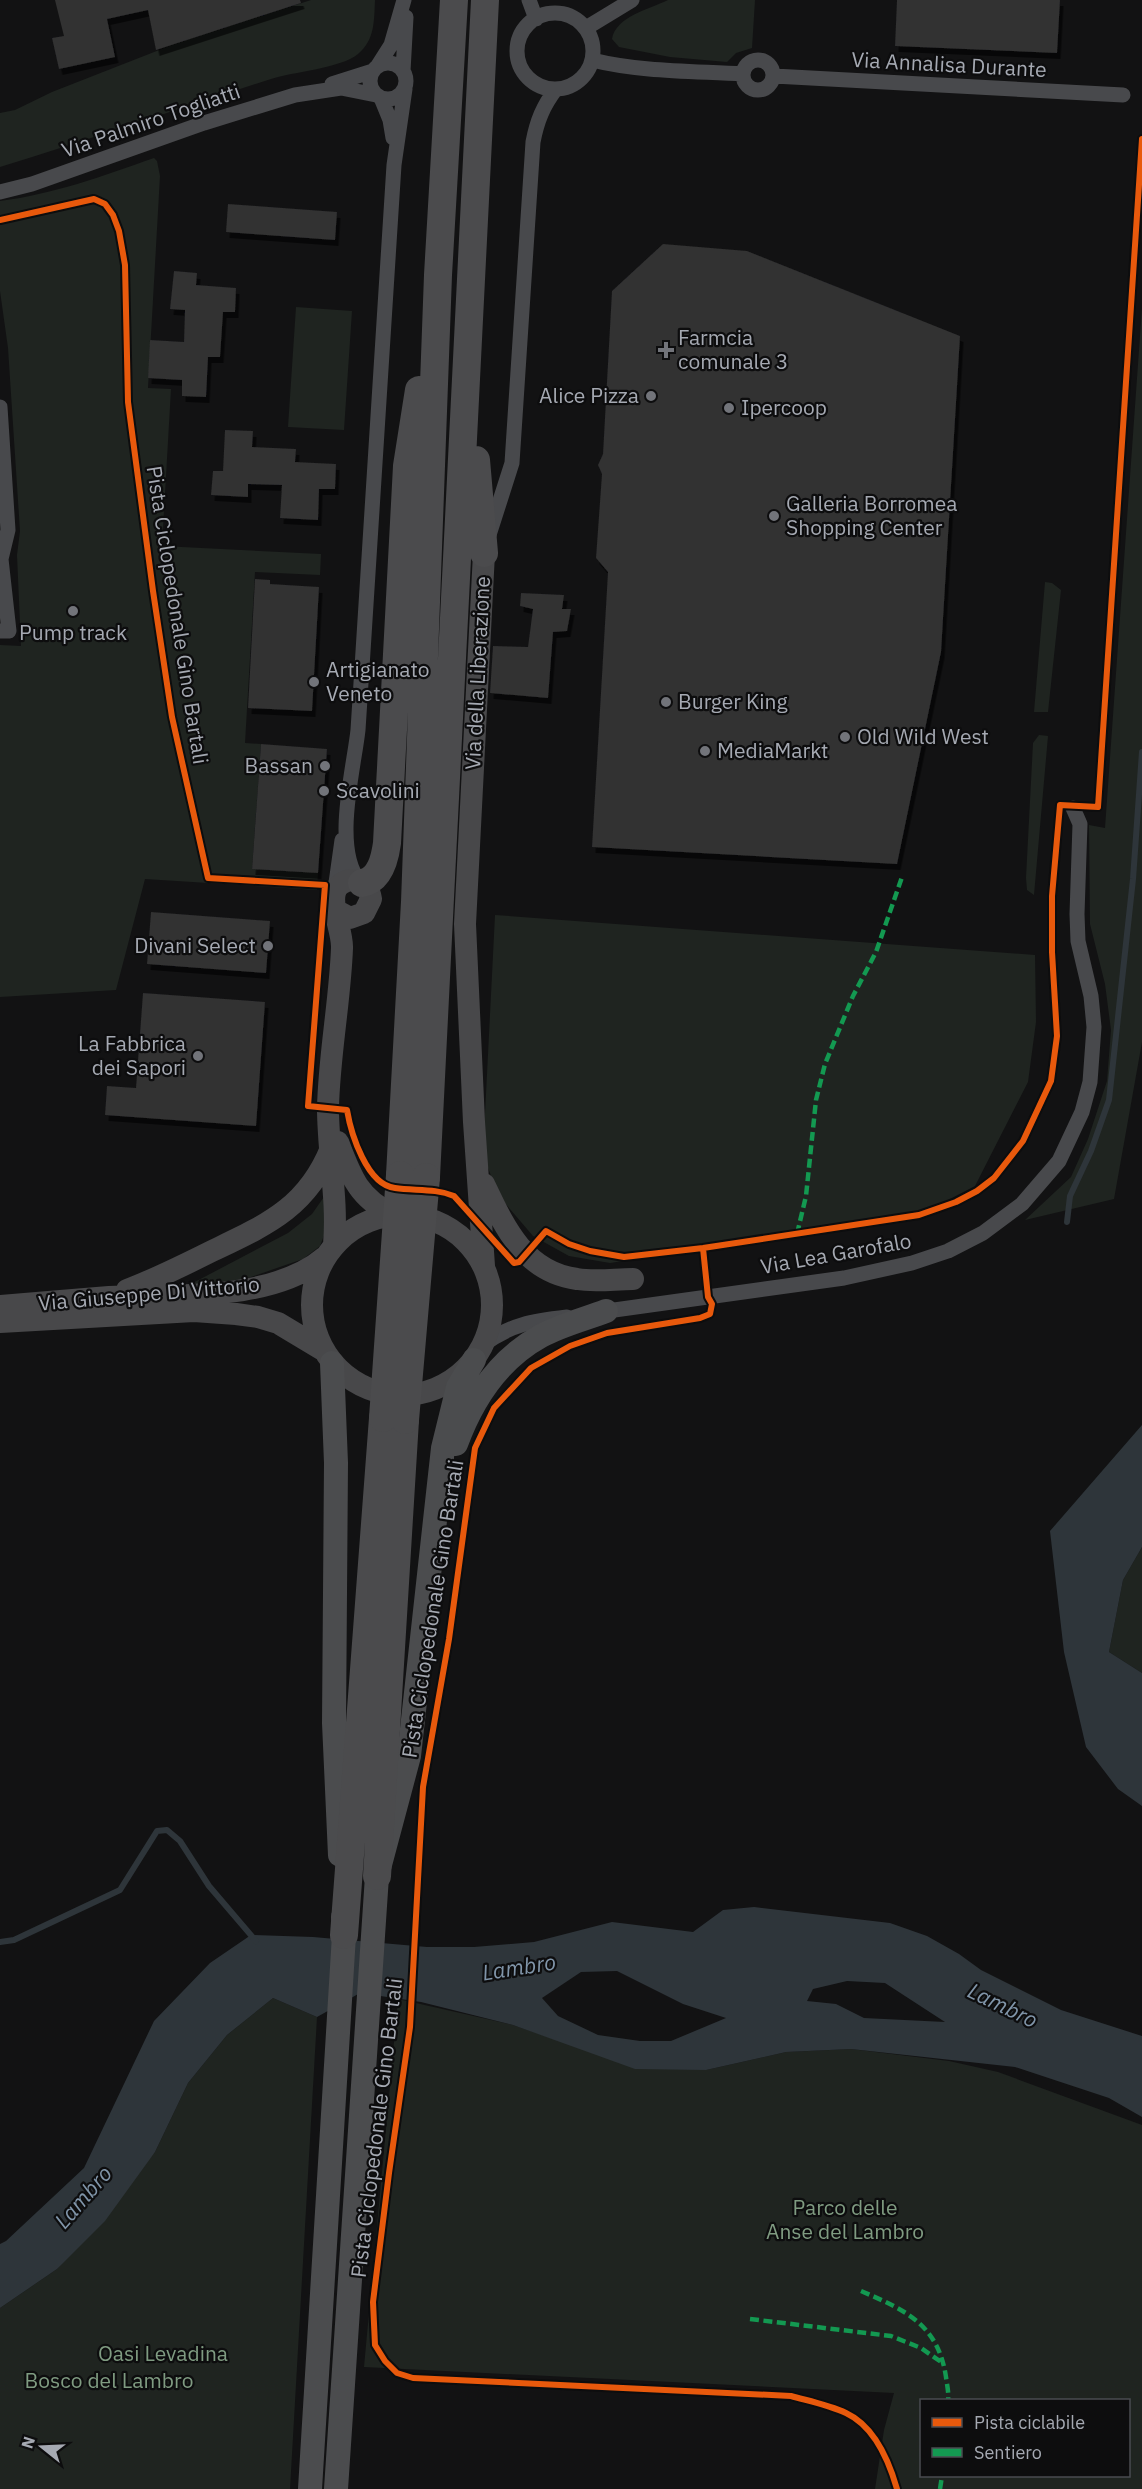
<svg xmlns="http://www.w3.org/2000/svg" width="1142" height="2489" font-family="'IBM Plex Sans',sans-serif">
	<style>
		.green { fill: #1f2420; fill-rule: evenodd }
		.water { fill: #2e353a; fill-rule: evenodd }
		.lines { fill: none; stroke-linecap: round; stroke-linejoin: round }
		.stream { stroke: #2e353a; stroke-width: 6 }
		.building { fill: #303031; filter: url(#shadow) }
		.street { stroke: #48494c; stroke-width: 15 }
		.secondary { stroke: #48484a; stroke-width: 22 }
		.primary { stroke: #4b4c4e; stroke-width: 24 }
		.highway { stroke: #4b4b4d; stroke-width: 28 }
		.highway-bridge { stroke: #4b4b4d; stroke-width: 28 }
		.quiet { stroke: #139951; stroke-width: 4.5; stroke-dasharray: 9 4.5; stroke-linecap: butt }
		.cycleway-casing { stroke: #0d0d0e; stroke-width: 10 }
		.cycleway { stroke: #e8590c; stroke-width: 6 }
		.poi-dot { fill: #72747a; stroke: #0d0d0e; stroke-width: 2 }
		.labels { text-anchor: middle; stroke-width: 4.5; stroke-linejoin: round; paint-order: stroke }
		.street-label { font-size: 21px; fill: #a5a9b2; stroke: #0d0d0e }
		.poi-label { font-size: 21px; fill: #a5a9b2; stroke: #0d0d0e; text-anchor: start }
		.park-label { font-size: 21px; fill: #7f9b81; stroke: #0d0d0e }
		.water-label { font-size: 22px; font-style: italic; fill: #8095a9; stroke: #0d0d0e }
	</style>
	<defs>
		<filter id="shadow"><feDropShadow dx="3.5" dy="6" stdDeviation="0" flood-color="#0009"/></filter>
	</defs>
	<rect width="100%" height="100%" fill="#121213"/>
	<path class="green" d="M 311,0 L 375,0 C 374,21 375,40 358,54 C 342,68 292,72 271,79 C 180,108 91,139 0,167 L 0,113 L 15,110 L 52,92 L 172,45 Z
		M 668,0 L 755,0 L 752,48 L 736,53 L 727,62 L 670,57 L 619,47 L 612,39 C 616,16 650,9 668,0 Z
		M 154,158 L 157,161 L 160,176 L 148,388 L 171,389 L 162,546 L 321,554 L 320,575 L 255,572 L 245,743 L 261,744 L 252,869 L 318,873 L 317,890 L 145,879 L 116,990 L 0,997 L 0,645 L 21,646 L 17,555 L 20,531 L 8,348 L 0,291 L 0,201 C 54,194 103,176 154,158 Z
		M 296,307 L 352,311 L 344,430 L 288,427 Z
		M 1142,308 L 1142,1042 L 1114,1199 L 1025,1220 L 1071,1177 L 1088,1139 L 1107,1081 L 1111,1030 L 1105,984 L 1090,924 L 1089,825 L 1105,828 Z
		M 1045,582 L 1052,583 L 1061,590 L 1048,712 L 1034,712 Z
		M 1039,735 L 1048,736 L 1034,895 L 1027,890 L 1026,878 L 1033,743 Z
		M 495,915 L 1035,955 L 1036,1022 L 1028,1082 L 975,1186 L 919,1215 L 610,1263 L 569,1256 L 533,1236 L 498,1195 L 483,1154 Z
		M 326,1194 L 326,1230 L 320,1246 L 303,1259 L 245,1279 L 189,1285 L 288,1233 L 312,1214 Z
		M 1142,1547 L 1142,1673 L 1109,1652 L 1123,1580 Z
		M 273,1998 L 317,2017 L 290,2489 L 0,2489 L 0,2308 L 57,2269 L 155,2152 L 188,2083 L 227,2035 Z
		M 398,1999 L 513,2025 L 554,2039 L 706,2070 L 786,2052 L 851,2049 L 949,2061 L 998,2072 L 1142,2125 L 1142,2489 L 875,2489 L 884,2430 L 894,2393 L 364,2367 ZM 922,2400 L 1128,2400 L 1128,2476 L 922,2476 Z"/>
	<path class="water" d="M 1142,1425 L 1142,1547 L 1123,1580 L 1109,1652 L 1142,1673 L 1142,1806 L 1118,1789 L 1086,1747 L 1064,1652 L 1050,1531 Z
		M 754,1907 L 890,1923 L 927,1936 L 959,1954 L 981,1970 L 1061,2010 L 1142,2036 L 1142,2117 L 1109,2098 L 1015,2067 L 851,2049 L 786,2052 L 706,2070 L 635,2069 L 513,2025 L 421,2002 L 360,1993 L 317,2017 L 273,1998 L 227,2035 L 188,2083 L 155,2152 L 105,2221 L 57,2269 L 0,2308 L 0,2244 L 6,2241 L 84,2168 L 154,2021 L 210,1963 L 251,1935 L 313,1937 L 427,1947 L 474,1947 L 534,1942 L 612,1922 L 693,1932 L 723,1910 ZM 617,1971 L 683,2004 L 726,2018 L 671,2041 L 640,2041 L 598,2035 L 558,2016 L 542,1998 L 581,1972 ZM 847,1981 L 885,1983 L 945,2022 L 864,2018 L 836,2004 L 807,2001 L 813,1989 Z"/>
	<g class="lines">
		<path class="stream" d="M 1067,1222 L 1070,1196 L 1091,1151 L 1109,1100 L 1133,879 L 1142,752
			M 0,1942 L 14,1940 L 120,1890 L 157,1831 L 167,1830 L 180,1841 L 209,1886 L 256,1941"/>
	</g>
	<path class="building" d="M 55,0 L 300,0 L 301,3 L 156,50 L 148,10 L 107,19 L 115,57 L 59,69 L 52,38 L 64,36 Z
		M 897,0 L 1060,0 L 1057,53 L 895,46 Z
		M 228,204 L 337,212 L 335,240 L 226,232 Z
		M 663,244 L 747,251 L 960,336 L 941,652 L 897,864 L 592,847 L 608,572 L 596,558 L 602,474 L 598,465 L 603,454 L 612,291 Z
		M 174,271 L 197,273 L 196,285 L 236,288 L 235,312 L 223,312 L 220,357 L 208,357 L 206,397 L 182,396 L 182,380 L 148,378 L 150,340 L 184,342 L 185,310 L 170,309 Z
		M 225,430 L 253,431 L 252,447 L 296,449 L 295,462 L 336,464 L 335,489 L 319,489 L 318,520 L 280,518 L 282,485 L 248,484 L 248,497 L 211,495 L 213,471 L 223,471 Z
		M 255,579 L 270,580 L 270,584 L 319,587 L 312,711 L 248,708 Z
		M 521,593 L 564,595 L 562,609 L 571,609 L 567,631 L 553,632 L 548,698 L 490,693 L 493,646 L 528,647 L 533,609 L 520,606 Z
		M 261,744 L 327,749 L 318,873 L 252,869 Z
		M 151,912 L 270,921 L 266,973 L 147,964 Z
		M 143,993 L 265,1002 L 256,1126 L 105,1115 L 107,1086 L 136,1088 Z"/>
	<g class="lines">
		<path class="street" d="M 529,0 L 536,19
			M517 51a38 38 0 1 1 76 0a38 38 0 1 1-76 0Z
			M 586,28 L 632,0
			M 592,60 C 641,72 692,71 743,74
			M743 75a15 15 0 1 1 30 0a15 15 0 1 1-30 0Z
			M370 81a18 18 0 1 1 36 0a18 18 0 1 1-36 0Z
			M 377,67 L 391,45 L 404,0
			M 403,71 L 406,17
			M 774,76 L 1123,95
			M 332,84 L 373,71
			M 381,98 L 390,120 L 393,138
			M 0,192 L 32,184 L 204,123 L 295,95 L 341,88 L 376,95
			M 0,407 L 8,530 L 1,559 L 9,631 L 0,631
			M 489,535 L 512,463 L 533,142 C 537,121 543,106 556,89
			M 360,882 C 332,850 354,768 358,730 L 394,165 L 405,89
			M 335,890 L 342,840
			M 600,1312 L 844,1278 L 912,1263 L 948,1251 L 983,1233 L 1022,1204 L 1059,1161 L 1082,1112 L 1090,1082 L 1094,1027 L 1091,996 L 1078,941 L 1077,914 L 1080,824 L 1073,808
			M 483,1345 C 511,1324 533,1321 567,1317"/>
		<path class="secondary" d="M 338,1142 C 351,1177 359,1199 394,1215
			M 484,1184 C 504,1226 524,1272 577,1279 C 595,1282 615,1279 633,1279
			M312 1305a90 90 0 1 1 180 0a90 90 0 1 1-180 0Z
			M 334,1245 C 338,1199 328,1154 328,1108 C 329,1056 340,1001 342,948 C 343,929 324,895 341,884 C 354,874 369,885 371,899 L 364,913 L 350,918 L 337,911
			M 484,1266 L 474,1122 L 465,924 L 484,553
			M 127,1290 C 156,1279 184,1265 212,1251 C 266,1225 307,1208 331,1148
			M 0,1306 C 36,1303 73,1300 109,1297 C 176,1294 272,1302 325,1257
			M 0,1322 L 194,1311 L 236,1314 L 258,1317 L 278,1323 L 323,1350"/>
		<path class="primary" d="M 332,1363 L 336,1463 L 334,1723 L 340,1855
			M 456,1444 C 472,1400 499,1359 541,1336 C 561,1325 585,1319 606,1311
			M 310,2489 L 344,1935 L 343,1917
			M 336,2489 L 377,1876 L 409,1756 L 443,1448 L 458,1387 L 474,1360"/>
		<path class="highway" d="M 476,460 L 484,553
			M 362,883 C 380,880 385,858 387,843 L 407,466 L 419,390
			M 400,1175 L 415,902 L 438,275 L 454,0
			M 426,1177 L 485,0
			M 377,1876 L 405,1420
			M 344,1935 L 383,1418"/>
		<path class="highway-bridge" d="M 383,1418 L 400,1175
			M 405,1420 L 426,1177"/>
		<path class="quiet" d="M 797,1234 L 806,1196 L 816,1100 L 825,1064 L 853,996 L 876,952 L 902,877
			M 861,2291 C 905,2310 938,2324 946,2377 C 947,2385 949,2393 948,2400
			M 750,2319 L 891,2336 L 921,2348 L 944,2364
			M 940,2489 L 942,2476"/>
		<g class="cycleway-casing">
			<path id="cycleway" d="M 0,220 L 94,199 L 105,204 L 113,215 L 119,231 L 125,265 L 128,402 L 153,591 L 172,717 L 208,878 L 325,885 L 308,1106 L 347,1110 C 351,1134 367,1185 395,1188 C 415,1191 435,1188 454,1196 L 514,1263 L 519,1262 L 546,1231 L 569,1244 L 590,1251 L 624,1257 L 703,1248 L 919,1215 L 956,1202 L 977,1191 L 994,1178 L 1023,1141 L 1051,1081 L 1057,1036 L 1052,952 L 1052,896 L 1060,805 L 1098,807 L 1142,139
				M 703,1248 L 708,1297 L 712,1304 L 710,1314 L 700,1318 L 607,1333 L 570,1346 L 531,1368 L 494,1408 L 475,1448 L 449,1639 L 423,1787 L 410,2027 L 389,2173 L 373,2302 L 375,2345 L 385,2361 L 397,2373 L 413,2378 L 791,2396 C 809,2401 829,2405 846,2413 C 874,2426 889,2461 897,2489"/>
		</g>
		<use href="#cycleway" class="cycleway"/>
	</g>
	<g class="poi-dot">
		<path d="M663 341h6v6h6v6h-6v6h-6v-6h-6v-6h6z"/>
		<circle cx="651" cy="396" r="6"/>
		<circle cx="729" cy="408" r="6"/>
		<circle cx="774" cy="516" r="6"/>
		<circle cx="73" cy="611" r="6"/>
		<circle cx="314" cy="682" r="6"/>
		<circle cx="666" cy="702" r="6"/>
		<circle cx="845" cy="737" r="6"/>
		<circle cx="705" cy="751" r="6"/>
		<circle cx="325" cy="766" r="6"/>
		<circle cx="324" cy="791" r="6"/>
		<circle cx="268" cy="946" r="6"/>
		<circle cx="198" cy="1056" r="6"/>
	</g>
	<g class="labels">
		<g class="street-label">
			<text transform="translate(949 65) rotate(3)" y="7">Via Annalisa Durante</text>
			<text transform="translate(151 121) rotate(-19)" y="7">Via Palmiro Togliatti</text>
			<text transform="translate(177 615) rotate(81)" y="7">Pista Ciclopedonale Gino Bartali</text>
			<text transform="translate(478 673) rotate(-87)" y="7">Via della Liberazione</text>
			<text transform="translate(836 1254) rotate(-10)" y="7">Via Lea Garofalo</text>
			<text transform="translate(149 1294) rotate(-5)" y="7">Via Giuseppe Di Vittorio</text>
			<text transform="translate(433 1609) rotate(-81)" y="7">Pista Ciclopedonale Gino Bartali</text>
			<text transform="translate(377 2128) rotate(-83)" y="7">Pista Ciclopedonale Gino Bartali</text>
		</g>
		<g class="poi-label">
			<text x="678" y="345">Farmcia<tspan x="678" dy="24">comunale 3</tspan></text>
			<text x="639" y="403" text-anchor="end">Alice Pizza</text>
			<text x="741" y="415">Ipercoop</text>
			<text x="786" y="511">Galleria Borromea<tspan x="786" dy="24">Shopping Center</tspan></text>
			<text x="73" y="640" text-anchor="middle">Pump track</text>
			<text x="326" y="677">Artigianato<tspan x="326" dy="24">Veneto</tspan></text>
			<text x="678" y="709">Burger King</text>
			<text x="857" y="744">Old Wild West</text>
			<text x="717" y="758">MediaMarkt</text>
			<text x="313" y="773" text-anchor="end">Bassan</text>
			<text x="336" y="798">Scavolini</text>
			<text x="256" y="953" text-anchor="end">Divani Select</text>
			<text x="186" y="1051" text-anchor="end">La Fabbrica<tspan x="186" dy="24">dei Sapori</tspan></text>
		</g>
		<g class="park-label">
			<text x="845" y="2215">Parco delle<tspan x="845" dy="24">Anse del Lambro</tspan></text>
			<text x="163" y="2361">Oasi Levadina</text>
			<text x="109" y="2388">Bosco del Lambro</text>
		</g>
		<g class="water-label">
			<text transform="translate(519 1967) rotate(-9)" y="8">Lambro</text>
			<text transform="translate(1003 2005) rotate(26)" y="8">Lambro</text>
			<text transform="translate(83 2197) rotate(-49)" y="8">Lambro</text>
		</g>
	</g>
	<rect x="920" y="2399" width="210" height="78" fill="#0d0d0e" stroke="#4a4b50" stroke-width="1.5"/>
	<rect x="932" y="2418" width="30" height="9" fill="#e8590c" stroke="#4a4b50" stroke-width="1.5"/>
	<text x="974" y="2429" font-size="18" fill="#a5a9b2">Pista ciclabile</text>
	<rect x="932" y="2448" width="30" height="9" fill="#139951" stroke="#4a4b50" stroke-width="1.5"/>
	<text x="974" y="2459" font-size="18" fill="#a5a9b2">Sentiero</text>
	<g transform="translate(42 2447) rotate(288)" stroke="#0d0d0e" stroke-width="4.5" paint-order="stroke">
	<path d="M0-4.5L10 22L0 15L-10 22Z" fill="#a5a9b2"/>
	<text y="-9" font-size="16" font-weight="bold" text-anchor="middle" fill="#a5a9b2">N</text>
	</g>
</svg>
